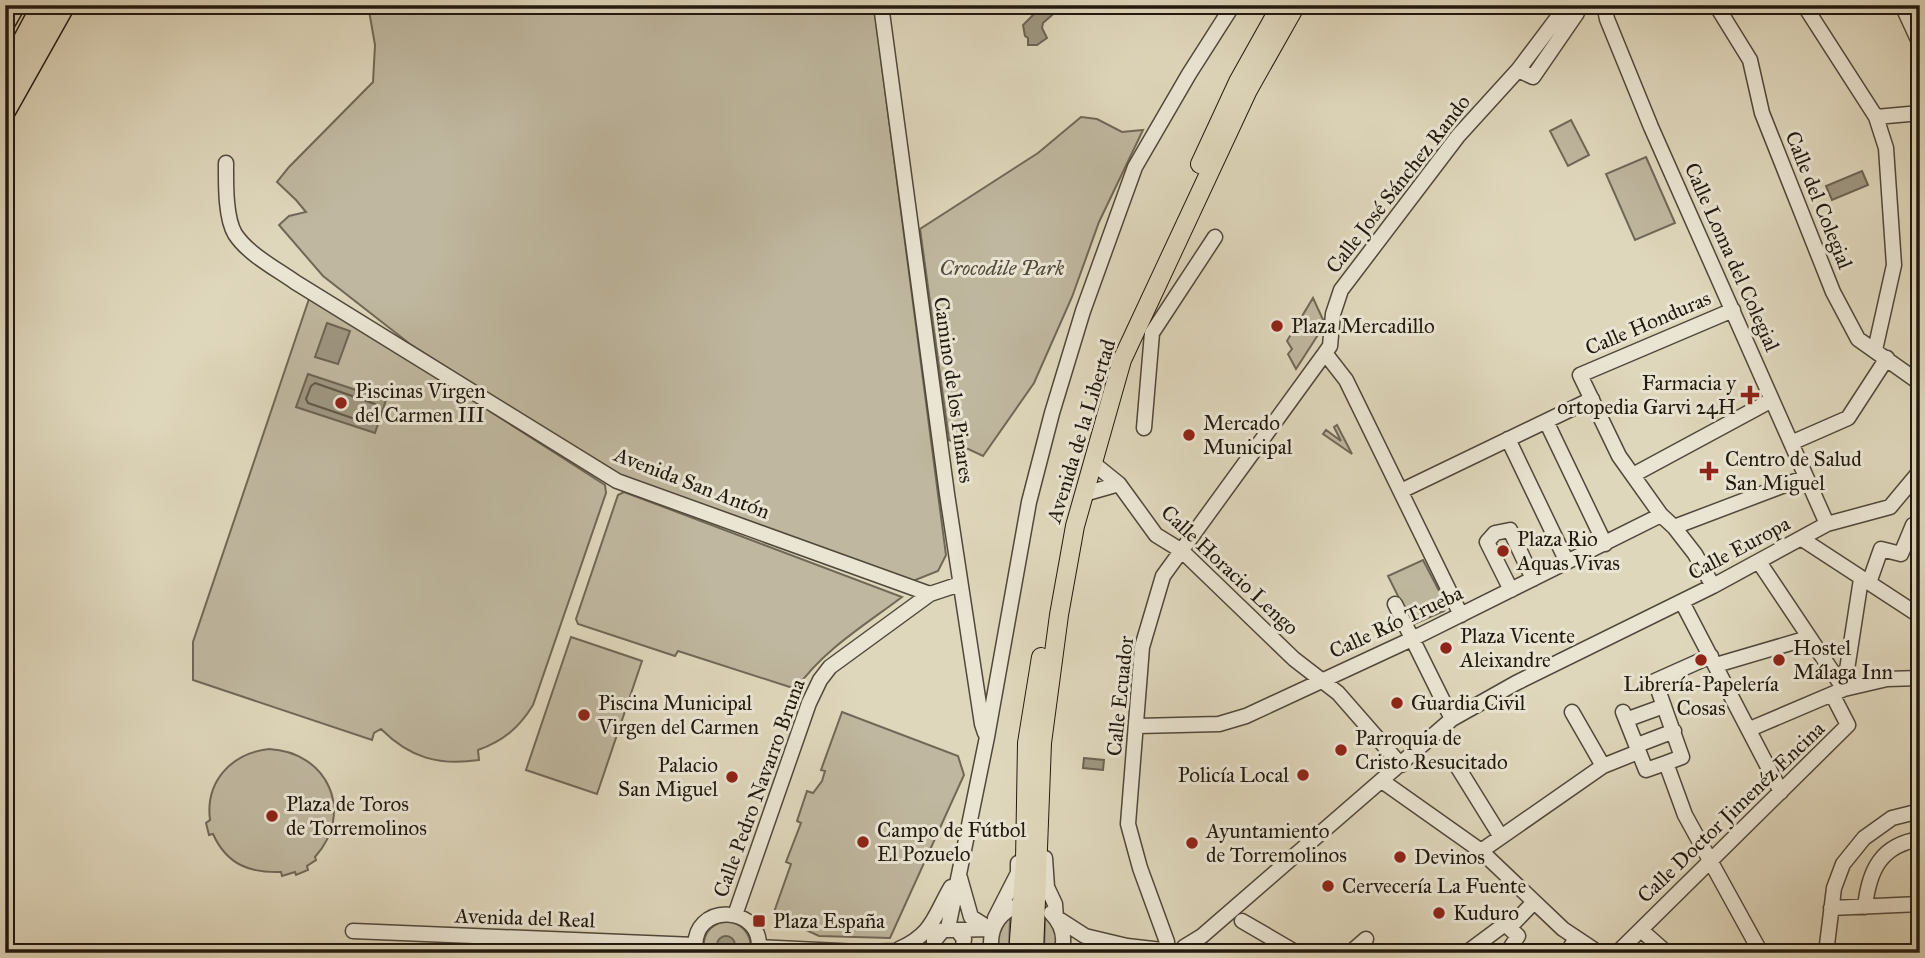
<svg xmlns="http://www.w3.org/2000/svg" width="1925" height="958" font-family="'IM FELL Great Primer',serif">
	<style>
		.green { fill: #bfb79f; stroke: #706857; stroke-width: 2 }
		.water { fill: #9e9681; stroke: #6c6453; stroke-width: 2 }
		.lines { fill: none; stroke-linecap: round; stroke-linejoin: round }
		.shore { stroke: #605848; stroke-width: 2 }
		.minor-casing { stroke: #50483a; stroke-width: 17 }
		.major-casing { stroke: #21190f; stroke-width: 20 }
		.highway-casing { stroke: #21190f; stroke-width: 24 }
		.minor { stroke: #eae5d3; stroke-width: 14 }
		.major { stroke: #dfd7bc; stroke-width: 18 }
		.highway { stroke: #dfd7bc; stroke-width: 21 }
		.poi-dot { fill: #8f2418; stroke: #eae5d3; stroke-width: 2.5 }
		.labels { text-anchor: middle; stroke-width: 6; stroke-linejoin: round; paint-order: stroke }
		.street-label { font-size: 21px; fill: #21190f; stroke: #eae5d3 }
		.park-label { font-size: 21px; font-style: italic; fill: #50483a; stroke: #eae5d3 }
		.poi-label { font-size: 21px; fill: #21190f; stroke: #eae5d3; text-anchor: start }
	</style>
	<rect width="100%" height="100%" fill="#dfd7bc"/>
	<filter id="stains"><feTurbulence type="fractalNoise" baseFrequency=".00286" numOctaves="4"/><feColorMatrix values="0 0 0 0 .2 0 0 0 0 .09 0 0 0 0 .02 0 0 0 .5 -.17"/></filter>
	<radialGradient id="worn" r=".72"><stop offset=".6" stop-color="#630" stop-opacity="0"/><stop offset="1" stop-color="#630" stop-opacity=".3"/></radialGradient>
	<path class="green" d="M 368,5 L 874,5 L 946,555 L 938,571 L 913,581 L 622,479 L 410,344 L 323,276 L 279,225 L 289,216 L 306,212 L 296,200 L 277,182 L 289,167 L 373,82 L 375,45 Z
		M 1081,117 L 1097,119 L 1122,132 L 1143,130 L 1099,222 L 1072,297 L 1034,383 L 983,456 L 949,440 L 920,229 L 1038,153 Z
		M 1571,120 L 1589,155 L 1568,166 L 1550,131 Z
		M 1646,157 L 1675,223 L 1635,240 L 1606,174 Z
		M 310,296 L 605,485 L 606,493 L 533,705 C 519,728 503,741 478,750 L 479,760 C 439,766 410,758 381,729 L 374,733 L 372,740 L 193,680 L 193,642 Z
		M 1313,298 L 1325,324 L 1296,369 L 1288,354 L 1292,349 L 1287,341 Z
		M 1337,425 L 1352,454 L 1323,434 L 1326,430 L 1341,441 L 1334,427 Z
		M 624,492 L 902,597 C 865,625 823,650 796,689 L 678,651 L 675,656 L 578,624 L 576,619 L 618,495 Z
		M 1423,560 L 1447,606 L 1444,611 L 1414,624 L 1411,622 L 1388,576 Z
		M 571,637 L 642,661 L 597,794 L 526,770 Z
		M 842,712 L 958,756 L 964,775 L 890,938 L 819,936 L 773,915 L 791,864 L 786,862 L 801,823 L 797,821 L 807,791 L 813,793 L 822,781 L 825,771 L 821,770 Z
		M 269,749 C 328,752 355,812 315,857 L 316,860 L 307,866 L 308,870 L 296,875 L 295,872 L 282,876 L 281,872 C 250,873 227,865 213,834 L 209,835 L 206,823 L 210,820 C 205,781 232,753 269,749 Z
		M 1047,916 L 1058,934 L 1056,953 L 1044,953 L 1045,917 Z
		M 1010,917 L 1009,953 L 998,953 C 996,934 994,929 1010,917 Z
		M 725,921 C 743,923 752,934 751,953 L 703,953 C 703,935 707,926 725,921 Z"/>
	<path class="water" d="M 1049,13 L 1052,15 L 1043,23 L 1042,28 L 1047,38 L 1037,45 L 1028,45 L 1028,38 L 1025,36 L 1023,25 L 1034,14 Z
		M 1862,171 L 1868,185 L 1832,200 L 1826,186 Z
		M 327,323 L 350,331 L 338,364 L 315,357 Z
		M 308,374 L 386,400 L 375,433 L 296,407 Z
		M 1084,758 L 1104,760 L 1103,770 L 1083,768 Z
		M717 945a9 9 0 1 1 18 0a9 9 0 1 1-18 0Z"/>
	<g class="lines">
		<path class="shore" d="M 315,383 L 375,404 L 376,408 L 371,422 L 367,423 L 308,403 L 306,399 L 311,386 Z"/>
		<g class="minor-casing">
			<path id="minor" d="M 881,5 L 947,494 L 982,724 L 985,733
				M 1567,5 L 1518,70 L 1533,77 L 1577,13
				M 1604,5 L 1607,19 L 1651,127 L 1827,524
				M 1716,5 L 1750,60 L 1762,113 L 1833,292 L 1858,339 L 1920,383
				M 1804,5 L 1876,117 L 1886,148 L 1894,265 L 1875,350
				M 1902,5 L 1920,44
				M 1876,117 L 1920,113
				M 226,163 C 226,182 225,217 235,234 C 248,254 275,268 295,282 L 617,481 L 930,594
				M 1325,353 L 1346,380 L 1461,615
				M 1546,421 L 1605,544
				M 1144,428 L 1152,333 L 1215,237
				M 1508,439 L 1567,562
				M 1791,443 L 1848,418 L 1887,358
				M 1093,463 L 1119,484 L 1156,535 L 1182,551 L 1294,659 L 1338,693 L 1401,765
				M 1633,475 L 1772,400
				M 1401,491 L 1592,399
				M 1084,494 L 1119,484
				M 1674,527 L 1806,477
				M 1802,539 L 1920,616
				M 1759,562 L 1844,689
				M 1869,583 L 1881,549 L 1901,554 L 1913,525 L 1920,530
				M 1713,586 L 1695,554 L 1674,527 L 1661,515 L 1619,456 L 1580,375 L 1733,310
				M 1511,590 L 1487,542 L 1495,533 L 1510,530 L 1533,579
				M 1682,602 L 1781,792
				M 1395,604 L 1452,719
				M 1711,656 L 1655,681 L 1682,757 L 1666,763 L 1685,815 L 1761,953
				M 1716,665 L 1808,638
				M 1844,689 L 1861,579
				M 1572,712 L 1603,766
				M 1623,712 L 1646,770 L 1666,763
				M 1631,718 L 1664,706
				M 1138,726 L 1219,724 L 1246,716 L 1412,639 L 1661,515
				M 1750,729 L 1844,689 L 1887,679 L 1920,678
				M 1640,744 L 1674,731
				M 1457,766 L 1501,837
				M 1382,781 L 1481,851 L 1563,929 L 1599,953
				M 1481,851 L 1603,766 L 1638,752
				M 1045,858 L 1047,887 L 1055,904 L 1056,918
				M 960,878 L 971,917 L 990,929
				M 1865,907 C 1869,870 1881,845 1920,839
				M 1831,908 L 1920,904
				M 1051,913 C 1062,924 1066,938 1061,953
				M 735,915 L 809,703 L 820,680 L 830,667 L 930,594 L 960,584
				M 995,918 L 1018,873 L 1018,863
				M 1057,918 L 1085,936 L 1127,946 L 1162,950
				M 1242,921 L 1297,953
				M 948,928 L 987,737 L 1029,502 L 1052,413 L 1083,311 L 1135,167 L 1189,74 L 1233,5
				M 1509,928 L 1533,903
				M 957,930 L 964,939 L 962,953
				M 1641,930 L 1667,953
				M 353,931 L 695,945
				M 1167,942 L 1140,868 L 1128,824 L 1142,647 L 1163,576 L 1325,353 L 1330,346 L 1333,314 L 1341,290 L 1458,136 L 1518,70
				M 759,947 L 860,952 L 935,950
				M 1184,947 L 1202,936 L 1452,719 L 1516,683 L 1713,586 L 1827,524 L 1890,507 L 1920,471
				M 899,949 C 933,934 934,916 951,887
				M 696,952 C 688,900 768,904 758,953
				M 937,953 L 934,941 L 943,930 L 992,929
				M 992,953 C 987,927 1002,905 1030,904
				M 1094,953 L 1122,947
				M 1350,953 L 1366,939
				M 1466,953 L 1505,924 L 1518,936 L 1507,953
				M 1567,953 L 1576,938
				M 1617,953 L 1848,725 L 1832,694
				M 1826,953 L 1834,888 L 1843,864 L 1864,838 L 1892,818 L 1920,811"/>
		</g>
		<g class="major-casing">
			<path id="major" d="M 1200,164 L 1238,82 L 1281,5
				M 1018,953 L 1025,861 L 1027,743 L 1041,657
				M 1034,953 L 1042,743 L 1059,615 L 1075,526 L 1122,360 L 1248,90 L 1296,5"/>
		</g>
		<g class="highway-casing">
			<path id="highway" d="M 5,21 L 14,5
				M 5,76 L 43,5
				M 5,110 L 64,5"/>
		</g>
		<use href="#minor" class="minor"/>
		<use href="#major" class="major"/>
		<use href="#highway" class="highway"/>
	</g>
	<g class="poi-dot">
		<circle cx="1277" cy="326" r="7"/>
		<path d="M1746.5 384.5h7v7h7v7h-7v7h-7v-7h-7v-7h7z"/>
		<circle cx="341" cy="403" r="7"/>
		<circle cx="1189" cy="435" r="7"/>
		<path d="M1705.5 460.5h7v7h7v7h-7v7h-7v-7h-7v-7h7z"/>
		<circle cx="1503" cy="551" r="7"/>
		<circle cx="1446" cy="648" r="7"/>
		<circle cx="1701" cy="660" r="7"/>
		<circle cx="1779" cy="660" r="7"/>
		<circle cx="1397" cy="703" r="7"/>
		<circle cx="584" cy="715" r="7"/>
		<circle cx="1341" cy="750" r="7"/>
		<circle cx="1303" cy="775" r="7"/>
		<circle cx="732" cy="777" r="7"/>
		<circle cx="272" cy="816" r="7"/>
		<circle cx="863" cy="842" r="7"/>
		<circle cx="1192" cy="843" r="7"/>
		<circle cx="1400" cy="857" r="7"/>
		<circle cx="1328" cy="886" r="7"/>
		<circle cx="1439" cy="913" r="7"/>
		<rect x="752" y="914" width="14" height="14" rx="3.5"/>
	</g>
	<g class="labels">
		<g class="street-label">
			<text transform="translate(1398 184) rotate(-52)" y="7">Calle José Sánchez Rando</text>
			<text transform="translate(1819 200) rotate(68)" y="7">Calle del Colegial</text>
			<text transform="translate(1732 257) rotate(66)" y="7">Calle Loma del Colegial</text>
			<text transform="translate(1648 323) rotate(-23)" y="7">Calle Honduras</text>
			<text transform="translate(954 390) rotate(82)" y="7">Camino de los Pinares</text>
			<text transform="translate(1081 431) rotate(-73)" y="7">Avenida de la Libertad</text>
			<text transform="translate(692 483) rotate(21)" y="7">Avenida San Antón</text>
			<text transform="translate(1739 548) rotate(-28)" y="7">Calle Europa</text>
			<text transform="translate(1230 570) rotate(43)" y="7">Calle Horacio Lengo</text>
			<text transform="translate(1396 622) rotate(-25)" y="7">Calle Río Trueba</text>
			<text transform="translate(1120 696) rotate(-84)" y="7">Calle Ecuador</text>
			<text transform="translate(759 788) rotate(-70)" y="7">Calle Pedro Navarro Bruna</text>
			<text transform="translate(1731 812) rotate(-44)" y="7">Calle Doctor Jimenéz Encina</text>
			<text transform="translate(525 918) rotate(2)" y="7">Avenida del Real</text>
		</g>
		<g class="park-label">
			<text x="1002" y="275">Crocodile Park</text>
		</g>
		<g class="poi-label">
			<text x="1291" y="333">Plaza Mercadillo</text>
			<text x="1736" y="390" text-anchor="end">Farmacia y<tspan x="1736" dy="24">ortopedia Garvi 24H</tspan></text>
			<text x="355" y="398">Piscinas Virgen<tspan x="355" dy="24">del Carmen III</tspan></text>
			<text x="1203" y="430">Mercado<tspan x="1203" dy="24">Municipal</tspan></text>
			<text x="1725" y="466">Centro de Salud<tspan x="1725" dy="24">San Miguel</tspan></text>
			<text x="1517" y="546">Plaza Rio<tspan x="1517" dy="24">Aquas Vivas</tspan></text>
			<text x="1460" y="643">Plaza Vicente<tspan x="1460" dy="24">Aleixandre</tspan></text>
			<text x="1793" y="655">Hostel<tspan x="1793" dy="24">Málaga Inn</tspan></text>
			<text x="1701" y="691" text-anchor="middle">Librería-Papelería<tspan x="1701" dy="24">Cosas</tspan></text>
			<text x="598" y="710">Piscina Municipal<tspan x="598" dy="24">Virgen del Carmen</tspan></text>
			<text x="1411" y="710">Guardia Civil</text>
			<text x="1355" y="745">Parroquia de<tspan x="1355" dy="24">Cristo Resucitado</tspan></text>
			<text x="718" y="772" text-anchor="end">Palacio<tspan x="718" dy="24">San Miguel</tspan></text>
			<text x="1289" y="782" text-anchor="end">Policía Local</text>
			<text x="286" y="811">Plaza de Toros<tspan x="286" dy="24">de Torremolinos</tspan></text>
			<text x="877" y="837">Campo de Fútbol<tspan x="877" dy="24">El Pozuelo</tspan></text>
			<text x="1206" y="838">Ayuntamiento<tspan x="1206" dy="24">de Torremolinos</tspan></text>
			<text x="1414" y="864">Devinos</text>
			<text x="1342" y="893">Cervecería La Fuente</text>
			<text x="1453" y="920">Kuduro</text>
			<text x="773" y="928">Plaza España</text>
		</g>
	</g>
	<rect width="1925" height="958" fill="none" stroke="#dfd7bc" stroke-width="28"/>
	<rect x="7" y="7" width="1911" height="944" fill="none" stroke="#21190f" stroke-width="3.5"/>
	<rect x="14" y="14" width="1897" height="930" fill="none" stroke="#21190f" stroke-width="2"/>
	<rect width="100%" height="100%" filter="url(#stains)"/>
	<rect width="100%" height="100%" fill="url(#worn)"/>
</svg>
